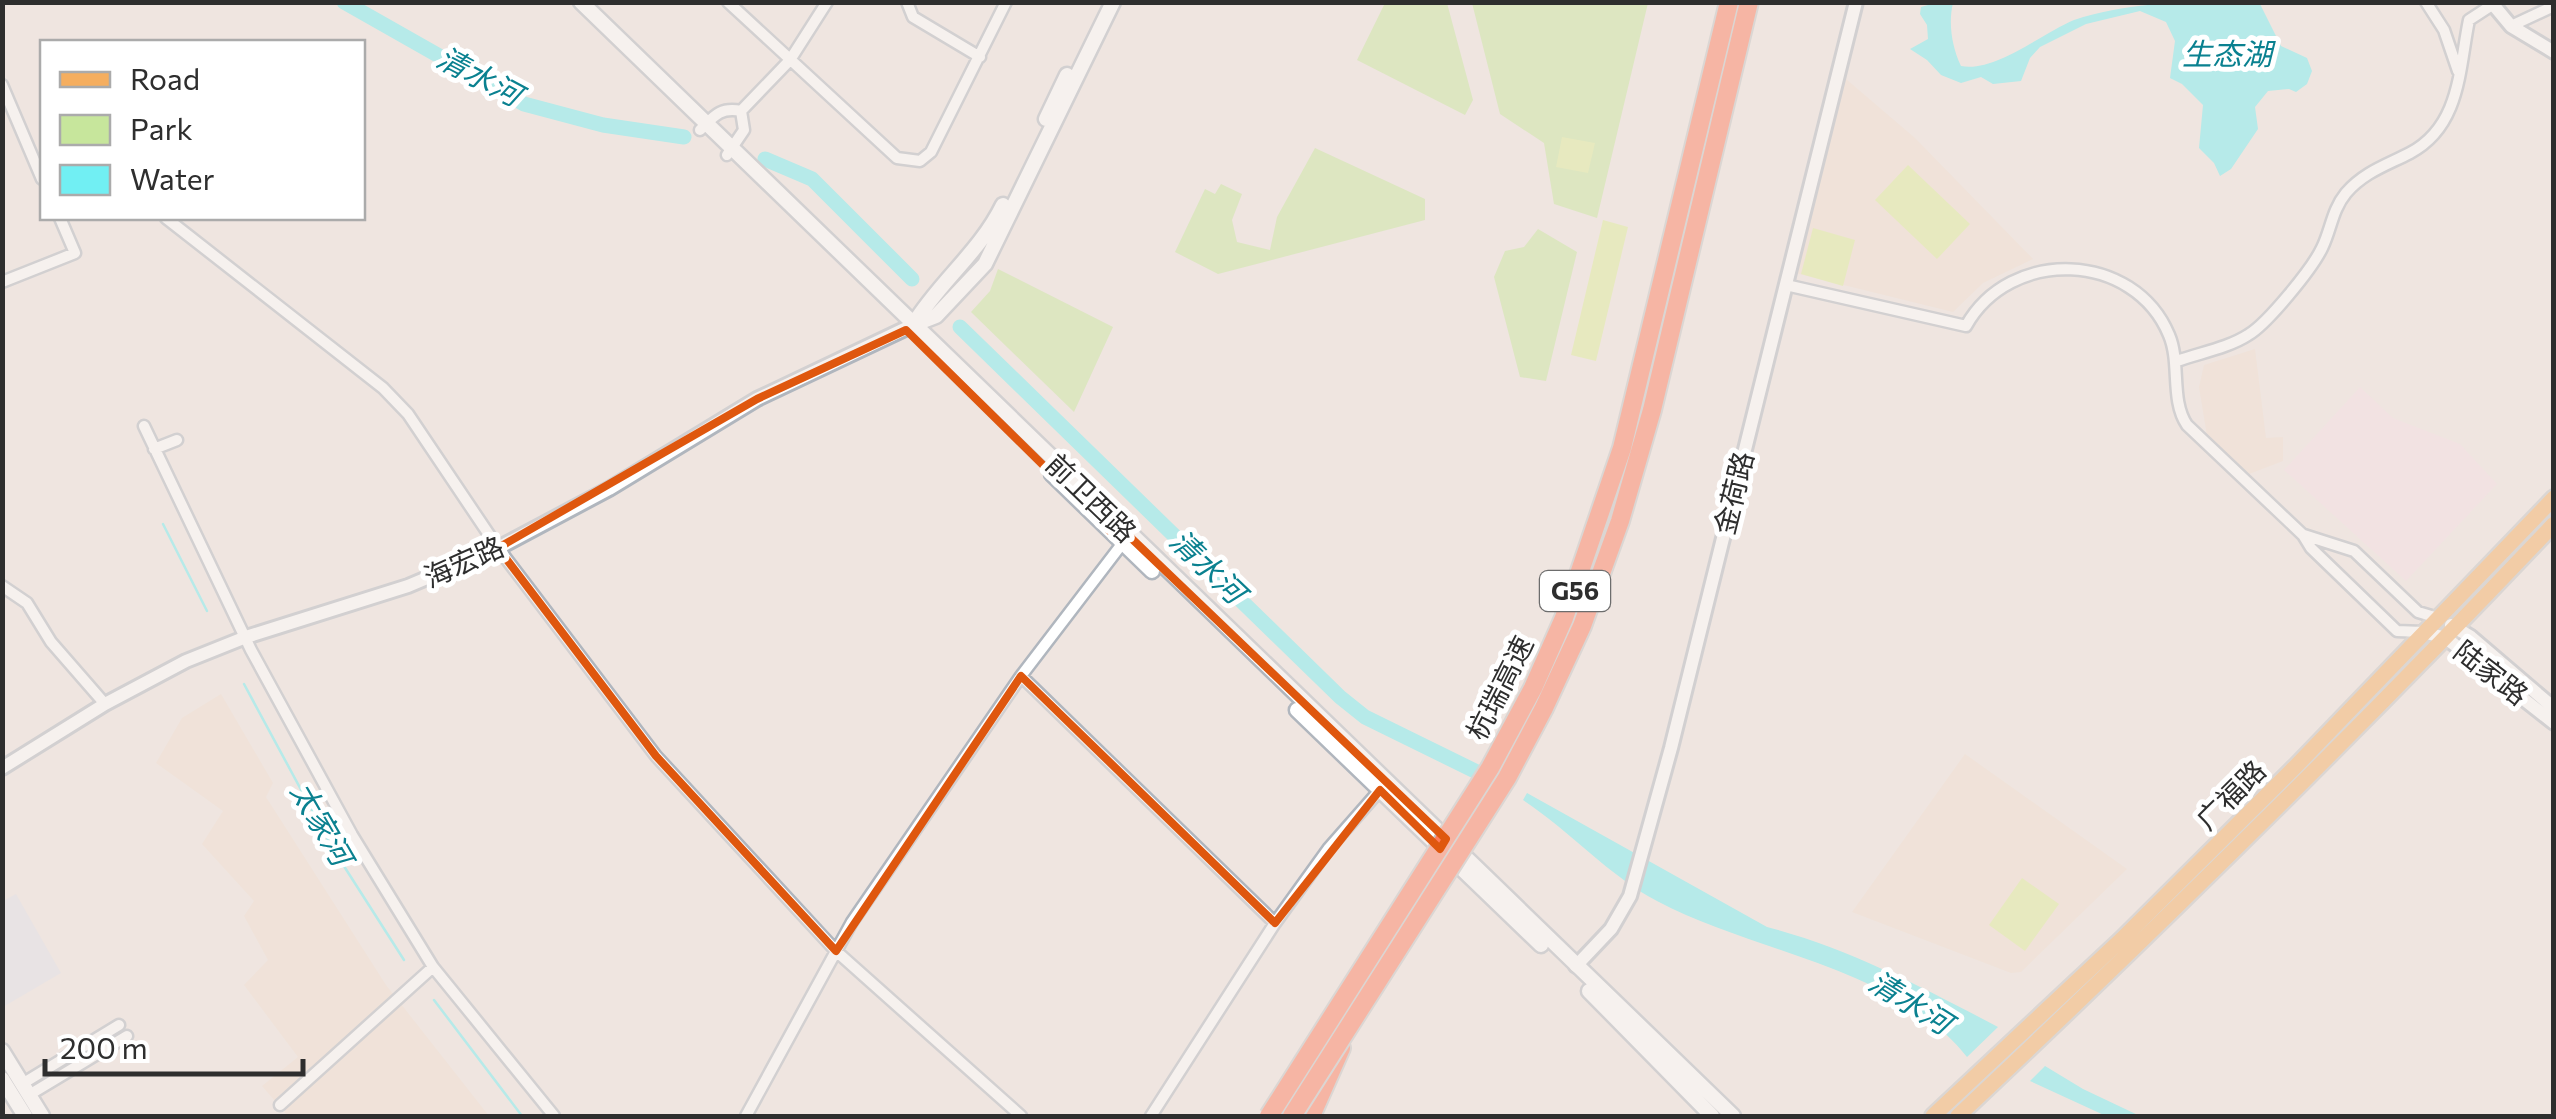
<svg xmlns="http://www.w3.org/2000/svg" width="2556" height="1119" font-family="Commissioner,'Noto Sans SC',sans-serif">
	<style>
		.industrial { fill: #e1e0e8 }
		.education { fill: #f1ded0 }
		.medical { fill: #f5dee5 }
		.green { fill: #c7e69c }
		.pitch { fill: #deee97 }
		.water { fill: #71eff3 }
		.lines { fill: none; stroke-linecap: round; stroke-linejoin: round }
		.stream { stroke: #71eff3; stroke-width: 2.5 }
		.river { stroke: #71eff3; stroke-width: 15 }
		.minor-casing { stroke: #b0b6be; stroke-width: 15 }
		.tertiary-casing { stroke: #b0b6be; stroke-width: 18 }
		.secondary-casing { stroke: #b0b6be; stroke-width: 19 }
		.primary-casing { stroke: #c4c4c4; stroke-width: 20 }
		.motorway-casing { stroke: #c4c4c4; stroke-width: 22 }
		.minor { stroke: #fff; stroke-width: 10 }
		.tertiary { stroke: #fff; stroke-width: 12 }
		.secondary { stroke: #fff; stroke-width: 14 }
		.primary { stroke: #f5ae5f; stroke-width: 15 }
		.motorway { stroke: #ff7b5b; stroke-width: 18 }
		.motorway-bridge-casing { stroke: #c4c4c4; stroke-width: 22; stroke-linecap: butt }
		.motorway-bridge { stroke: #ff7b5b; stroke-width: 18 }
		.marked { fill: none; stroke: #df570e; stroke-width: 8; stroke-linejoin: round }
		.labels { text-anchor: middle; stroke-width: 10; stroke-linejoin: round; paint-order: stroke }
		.shield { fill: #fff; stroke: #6d6d6d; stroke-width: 2.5 }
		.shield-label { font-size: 25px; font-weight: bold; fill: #2e2e2e }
		.street-label { font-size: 28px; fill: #2e2e2e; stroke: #fff }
		.water-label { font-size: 30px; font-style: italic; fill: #0a8190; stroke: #fff }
	</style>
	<rect width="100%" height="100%" fill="#efe5e0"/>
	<path class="industrial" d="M 16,894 L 61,973 L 3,1007 L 3,901 Z"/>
	<path class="education" d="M 1846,79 L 1915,138 L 2033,259 L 1983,283 L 1953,312 L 1795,273 Z
		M 2255,349 L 2266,438 L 2283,437 L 2283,461 L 2249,474 L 2207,436 L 2199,387 L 2204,365 Z
		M 221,694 L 273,783 L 266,797 L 386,985 L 489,1116 L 288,1116 L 262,1086 L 298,1057 L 244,985 L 268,960 L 244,916 L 254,901 L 202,844 L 223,811 L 156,763 L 182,718 Z
		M 1965,754 L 2127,869 L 2021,972 L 2011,973 L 1852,912 Z"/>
	<path class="medical" d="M 2360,387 L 2393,418 L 2460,444 L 2497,484 L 2406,581 L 2284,470 Z"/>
	<path class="green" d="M 1385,3 L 1447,3 L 1473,100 L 1465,115 L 1357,60 Z
		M 1472,3 L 1648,3 L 1597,218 L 1554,204 L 1544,143 L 1500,114 Z
		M 1315,148 L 1425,199 L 1425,220 L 1218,274 L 1175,252 L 1205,189 L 1215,194 L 1221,184 L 1242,194 L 1232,220 L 1237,242 L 1270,250 L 1277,217 Z
		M 1538,229 L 1577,252 L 1546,381 L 1520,377 L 1494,277 L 1505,251 L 1524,247 Z
		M 998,269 L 1113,327 L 1074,412 L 971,312 L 990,291 Z"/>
	<path class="pitch" d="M 1562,137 L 1595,143 L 1588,173 L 1556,167 Z
		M 1908,165 L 1970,224 L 1937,259 L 1875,200 Z
		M 1603,220 L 1628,227 L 1596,361 L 1571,355 Z
		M 1813,228 L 1855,240 L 1843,286 L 1801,274 Z
		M 2022,878 L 2059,904 L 2025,951 L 1989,925 Z"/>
	<path class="water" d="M 1935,3 L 1953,3 C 1948,23 1952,47 1961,66 C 1994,73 2043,33 2074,20 C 2134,0 2197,2 2259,2 L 2281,46 L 2307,58 L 2312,71 L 2307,84 L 2296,92 L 2289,89 L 2268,91 L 2255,107 L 2258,129 L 2231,169 L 2220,176 L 2214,163 L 2199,148 L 2203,105 L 2182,84 L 2170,78 L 2175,41 L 2166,22 L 2140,11 L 2086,24 L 2040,47 L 2030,58 L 2021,81 L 1993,84 L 1981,77 L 1961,83 L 1941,75 L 1927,60 L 1910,49 L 1928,39 L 1927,25 L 1920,14 L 1921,7 Z
		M 1527,793 L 1767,927 C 1848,948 1924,988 1998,1027 L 1967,1057 C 1896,967 1757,954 1657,901 C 1608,875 1570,831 1523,800 Z
		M 2045,1066 L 2083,1089 L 2140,1116 L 2106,1116 L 2030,1081 Z"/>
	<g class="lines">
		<path class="stream" d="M 163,524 L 207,611
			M 244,684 L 333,849 L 404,960
			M 434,1000 L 522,1116"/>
		<path class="river" d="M 344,2 L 524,104 L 603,125 L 684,137
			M 765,159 L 812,179 L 912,279
			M 960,327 L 1340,697 L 1365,717 L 1479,773"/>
		<g class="minor-casing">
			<path id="minor" d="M 728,2 L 897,158 L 920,161 L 931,152 L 1006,2
				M 907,2 L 913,17 L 980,57
				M 2426,2 L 2444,30 L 2458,71
				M 2511,26 L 2554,6
				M 2,85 L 42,179
				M 741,111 L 790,60 L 827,2
				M 700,130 C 714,116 720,107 741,111 L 744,130 L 727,155
				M 166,218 L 383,388 L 408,414 L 498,548 L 656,756 L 836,951 L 1021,1116
				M 2,282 L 75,253 L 60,218
				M 1786,285 L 1966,326 C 2010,247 2134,251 2169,335 C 2181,363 2170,400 2187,425 L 2303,535 L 2311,548 L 2397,631 L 2423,632
				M 2177,361 C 2199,353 2228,348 2248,335 C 2267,324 2312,269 2322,248 C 2331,230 2332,210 2346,193 C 2364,172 2387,165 2410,153 C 2461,126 2459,68 2469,20 L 2492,5
				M 144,426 L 251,650 L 352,835 L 433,967 L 554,1116
				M 154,449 L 177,440
				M 2304,535 L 2354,551 L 2418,612 L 2438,618
				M 2,586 L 27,603 L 51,642 L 105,704
				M 1021,676 L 1275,923
				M 22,1084 L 119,1025
				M 29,1095 L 127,1036
				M 280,1105 L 433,967
				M 746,1116 L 852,922 L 1021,676 L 1125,540
				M 1151,1116 L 1275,923 L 1329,848 L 1380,790"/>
		</g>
		<g class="tertiary-casing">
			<path id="tertiary" d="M 2491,2 L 2511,26 L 2554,52
				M 2451,625 L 2471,637 L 2554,708
				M 2423,632 L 2446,638 L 2554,723
				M 2,768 L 105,704 L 186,661 L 246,637 L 408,586 L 498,548 L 609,489 L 757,399 L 913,325
				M 1576,966 L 1611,929 L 1630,896 L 1671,748 L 1856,2"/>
		</g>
		<g class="secondary-casing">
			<path id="secondary" d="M 581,2 L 1733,1116
				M 1046,119 L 1067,75
				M 913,325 L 936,316 L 985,264 L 1113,2
				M 913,325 C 939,282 980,252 1003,205
				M 1052,474 L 1152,571
				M 1297,710 L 1541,945
				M 1589,991 L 1712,1116
				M 2,1051 L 42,1116
				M 2,1079 L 25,1116"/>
		</g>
		<g class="primary-casing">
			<path id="primary" d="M 1933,1116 L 2122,939 L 2296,766 L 2554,498
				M 1958,1116 C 2162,924 2361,728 2554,524"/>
		</g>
		<g class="motorway-casing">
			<path id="motorway" d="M 1311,1116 L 1341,1048"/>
		</g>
		<use href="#minor" class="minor"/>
		<use href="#tertiary" class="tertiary"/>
		<use href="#secondary" class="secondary"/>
		<use href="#primary" class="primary"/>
		<use href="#motorway" class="motorway"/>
		<g class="motorway-bridge-casing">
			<path id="motorway-bridge" d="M 1269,1116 L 1490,768 L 1533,688 L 1564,618 L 1622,448 L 1729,2
				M 1292,1116 L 1507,778 L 1544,708 L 1582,626 L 1620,521 L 1652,410 L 1749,2"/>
		</g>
		<use href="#motorway-bridge" class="motorway-bridge"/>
	</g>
	<path d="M0 0H2556V1119H0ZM 906,330 L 1122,543 L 1129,536 L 1446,839 L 1440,849 L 1380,790 L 1275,923 L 1021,676 L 836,951 L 656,756 L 498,548 L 757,399 Z" fill="#efe5e0" fill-opacity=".55" fill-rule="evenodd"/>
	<path class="marked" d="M 906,330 L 1122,543 L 1129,536 L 1446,839 L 1440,849 L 1380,790 L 1275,923 L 1021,676 L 836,951 L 656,756 L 498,548 L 757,399 Z"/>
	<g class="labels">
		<rect class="shield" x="1540" y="571" width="70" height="40" rx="8"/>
		<g class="shield-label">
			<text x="1575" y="600">G56</text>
		</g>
		<g class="street-label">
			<text transform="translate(1734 493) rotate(-76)" y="10">金荷路</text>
			<text transform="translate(1091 498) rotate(44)" y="10">前卫西路</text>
			<text transform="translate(464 562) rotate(-24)" y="10">海宏路</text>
			<text transform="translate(2491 673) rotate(38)" y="10">陆家路</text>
			<text transform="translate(1500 688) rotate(-63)" y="10">杭瑞高速</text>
			<text transform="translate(2231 795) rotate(-45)" y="10">广福路</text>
		</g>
		<g class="water-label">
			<text x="2227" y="65">生态湖</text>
			<text transform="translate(479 77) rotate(28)" y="10">清水河</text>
			<text transform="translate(1207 567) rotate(44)" y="10">清水河</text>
			<text transform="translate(321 824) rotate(60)" y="10">太家河</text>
			<text transform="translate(1910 1003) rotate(32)" y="10">清水河</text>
		</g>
	</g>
	<rect width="2556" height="1119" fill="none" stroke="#2e2e2e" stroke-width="10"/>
	<rect x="40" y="40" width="325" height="180" fill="#ffffff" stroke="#ababab" stroke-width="2.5"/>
	<rect x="60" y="72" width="50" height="15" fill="#f5ae5f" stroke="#ababab" stroke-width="2.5"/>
	<text x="130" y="90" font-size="30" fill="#2e2e2e">Road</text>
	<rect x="60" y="115" width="50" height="30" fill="#c7e69c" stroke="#ababab" stroke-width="2.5"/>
	<text x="130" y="140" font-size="30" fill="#2e2e2e">Park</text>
	<rect x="60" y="165" width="50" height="30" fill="#71eff3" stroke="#ababab" stroke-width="2.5"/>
	<text x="130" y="190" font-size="30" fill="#2e2e2e">Water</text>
	<path d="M45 1059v15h258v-15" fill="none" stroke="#2e2e2e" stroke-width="5"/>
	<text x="60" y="1059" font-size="30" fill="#2e2e2e" stroke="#ffffff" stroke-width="8" paint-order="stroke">200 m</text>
</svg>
